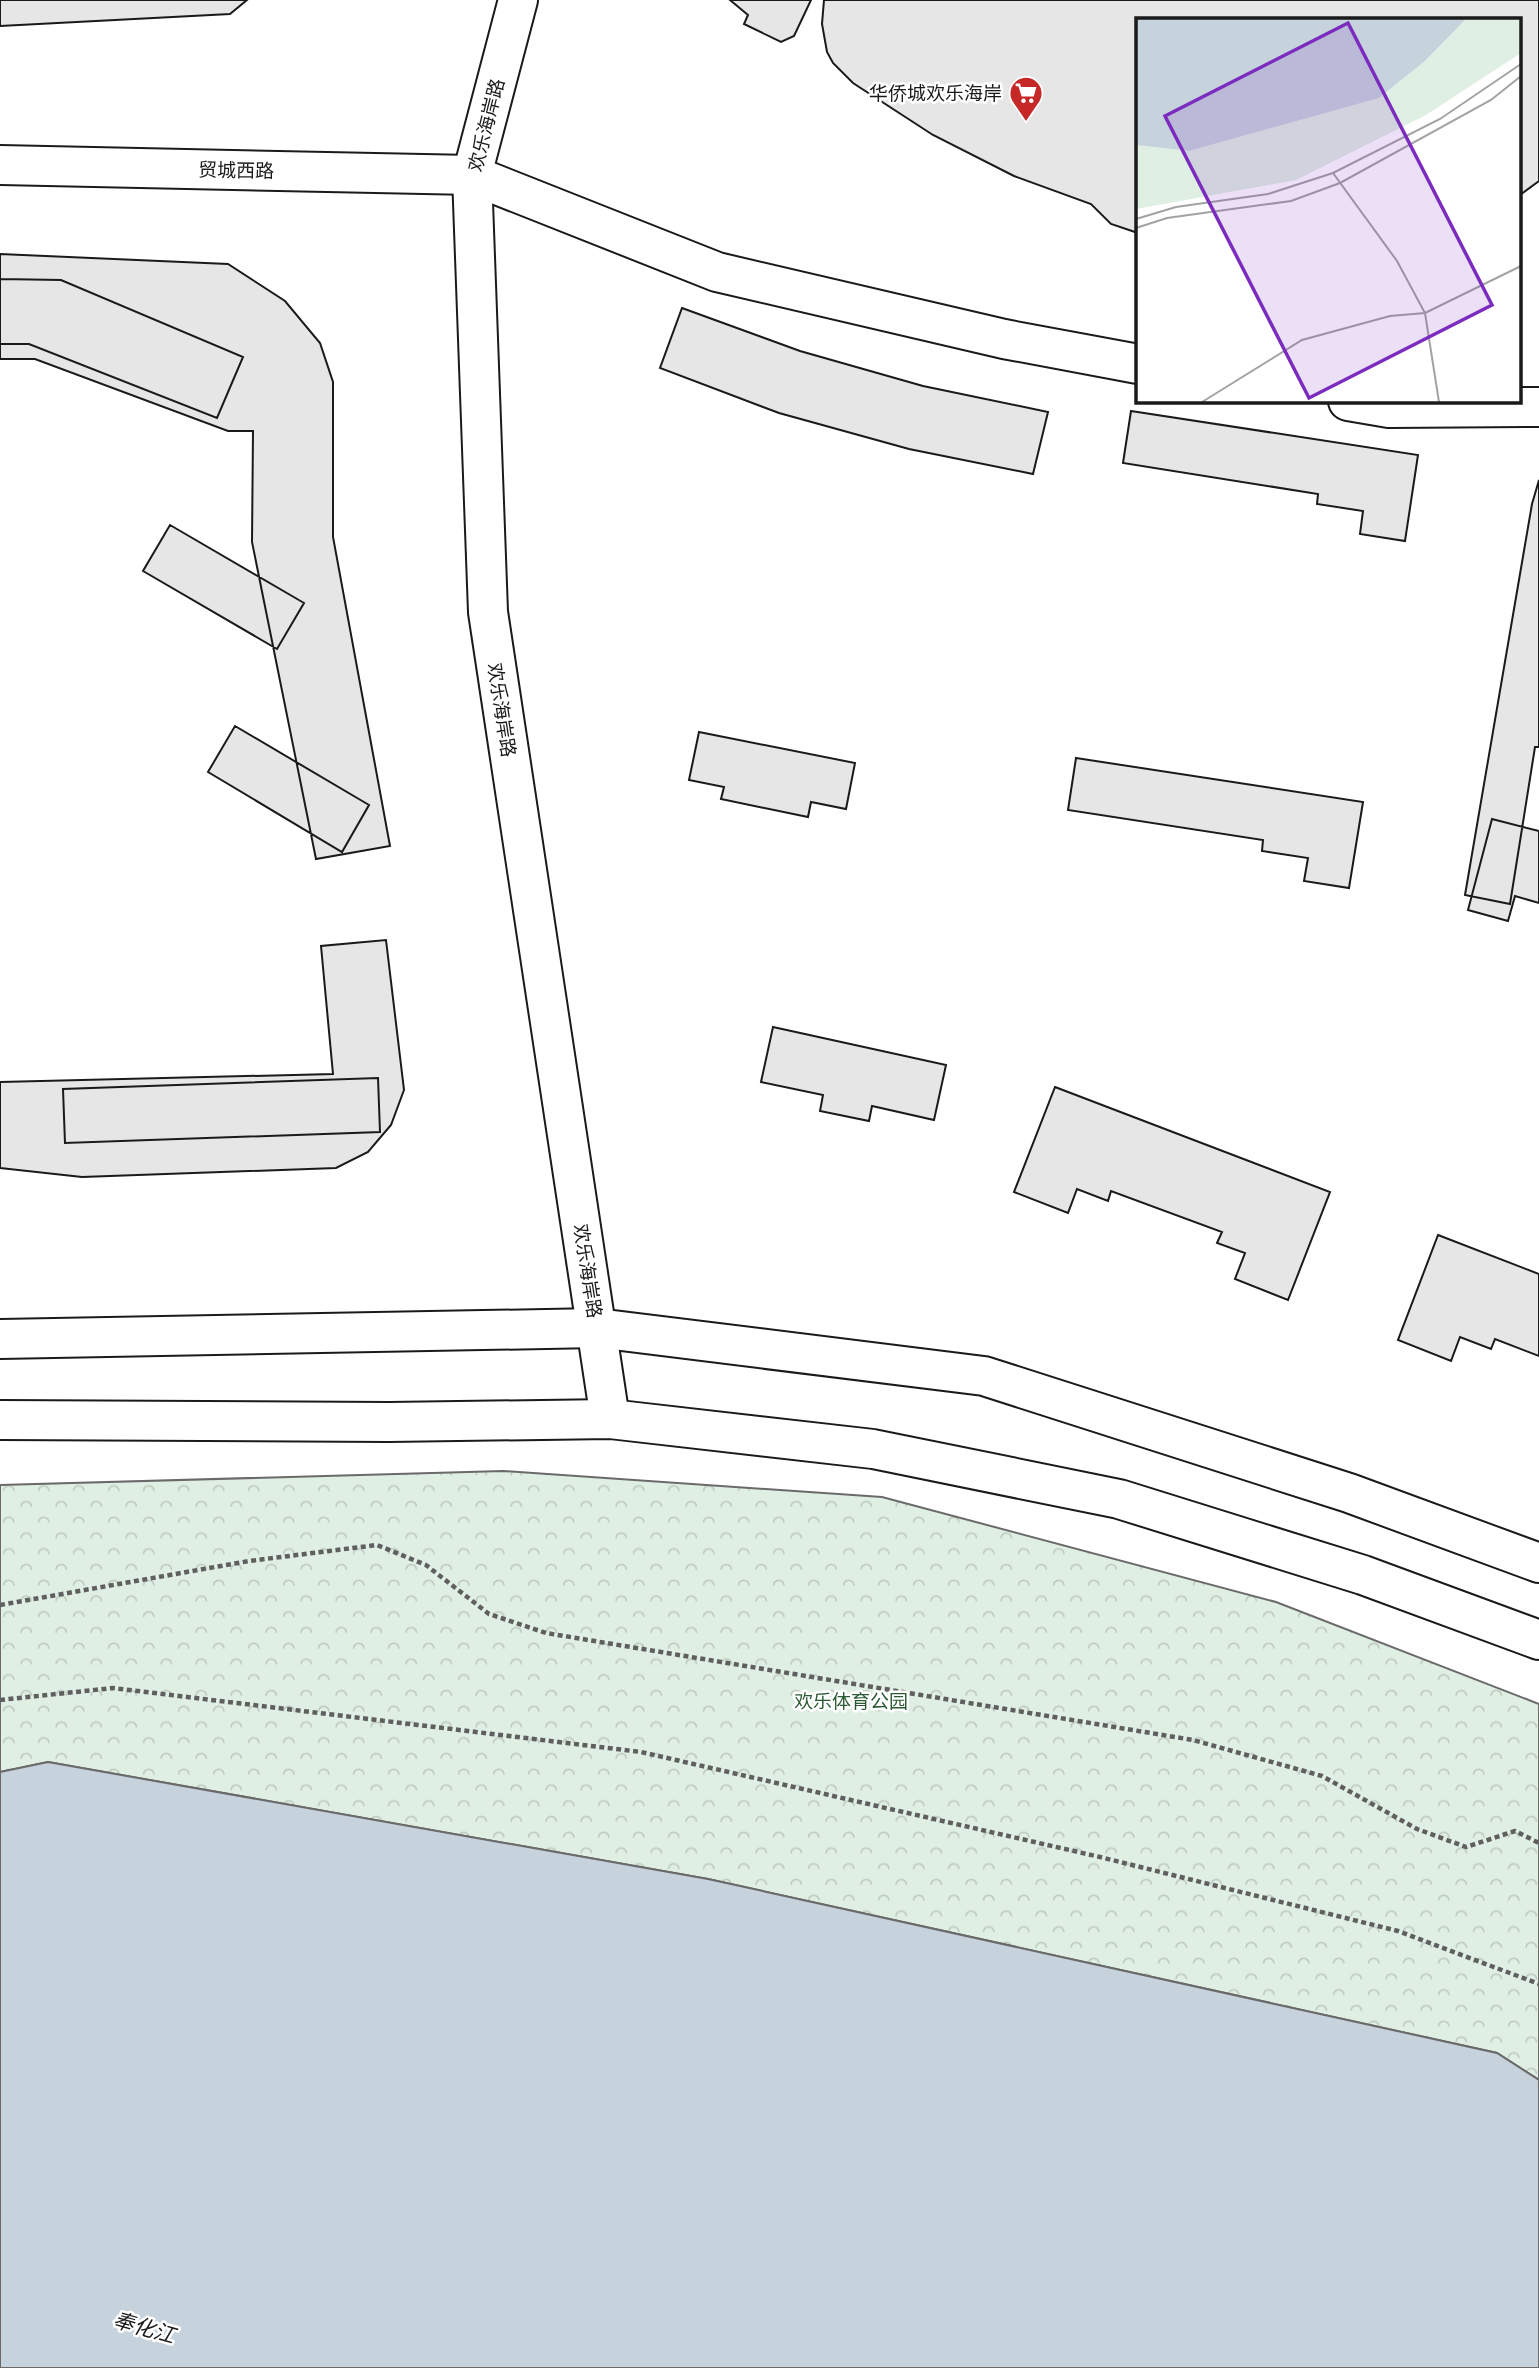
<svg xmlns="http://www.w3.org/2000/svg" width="1539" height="2368" font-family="'Nunito Sans','Noto Sans SC',sans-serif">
	<defs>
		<pattern id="park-crowns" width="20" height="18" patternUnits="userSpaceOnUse" patternTransform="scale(1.75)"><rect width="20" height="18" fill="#e0efe3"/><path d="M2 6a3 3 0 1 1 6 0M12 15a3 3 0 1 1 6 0" fill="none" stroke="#c0ccc2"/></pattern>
	</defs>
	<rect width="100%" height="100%" fill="#fff"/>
	<path fill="url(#park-crowns)" stroke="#6a6a6a" stroke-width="2" d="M 503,1471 L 882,1497 L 1276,1602 L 1539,1704 L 1539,2080 L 1497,2053 L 708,1879 L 48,1762 L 0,1772 L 0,1485 Z"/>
	<path fill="#c6d2dc" stroke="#6a6a6a" stroke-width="2" d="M 48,1762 L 708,1879 L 1497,2053 L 1539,2080 L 1539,2368 L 0,2368 L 0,1772 Z"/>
	<path fill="#e6e6e6" stroke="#1a1a1a" stroke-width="2" d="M 0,0 L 247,0 L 230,14 L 0,26 Z
		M 730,0 L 811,0 L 794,36 L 781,42 L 744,24 L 748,15 Z
		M 824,0 L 1539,0 L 1539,181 L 1520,195 L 1520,19 L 1138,19 L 1138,233 L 1111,224 L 1091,204 L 1014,176 L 933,135 L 853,83 L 833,63 L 827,52 L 822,24 Z
		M 0,254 L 228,264 L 285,301 L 320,343 L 333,382 L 333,537 L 390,846 L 316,859 L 252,542 L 253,431 L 228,431 L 35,359 L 0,359 Z
		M 0,279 L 61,280 L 243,357 L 217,418 L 29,344 L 0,344 Z
		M 682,308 L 800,351 L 923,386 L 1048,412 L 1033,474 L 909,449 L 779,413 L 660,368 Z
		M 1131,411 L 1418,455 L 1405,541 L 1360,534 L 1363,511 L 1317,504 L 1318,494 L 1123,463 Z
		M 1539,480 L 1539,747 L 1535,747 L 1510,904 L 1465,895 L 1532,504 Z
		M 170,525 L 304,603 L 277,649 L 143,571 Z
		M 235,726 L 369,805 L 342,852 L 208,772 Z
		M 699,732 L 855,763 L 846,809 L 811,802 L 808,817 L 721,799 L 724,787 L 689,780 Z
		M 1076,758 L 1363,802 L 1349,888 L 1304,881 L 1308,858 L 1262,851 L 1263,840 L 1068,810 Z
		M 1492,819 L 1539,831 L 1539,903 L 1515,896 L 1508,921 L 1468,910 Z
		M 386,940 L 404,1090 L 391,1125 L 368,1152 L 336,1168 L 82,1177 L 0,1168 L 0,1082 L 333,1074 L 321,946 Z
		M 773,1027 L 946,1065 L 934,1120 L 872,1106 L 869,1121 L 820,1111 L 823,1095 L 761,1082 Z
		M 378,1078 L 380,1132 L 65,1143 L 63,1089 Z
		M 1055,1087 L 1330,1192 L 1288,1300 L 1235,1279 L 1245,1253 L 1217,1243 L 1222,1232 L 1111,1191 L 1108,1201 L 1077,1189 L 1068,1213 L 1014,1192 Z
		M 1438,1235 L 1539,1274 L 1539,1356 L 1495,1339 L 1491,1349 L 1460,1337 L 1451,1361 L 1398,1340 Z"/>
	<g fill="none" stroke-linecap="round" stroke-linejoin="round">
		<defs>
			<path id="minor" d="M 518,0 L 472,175 L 488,612 L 610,1419
				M 472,175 L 717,272 L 1004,339 L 1138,364
				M 1348,401 L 1389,408 L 1539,407"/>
			<path id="major" d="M 0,165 L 472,175
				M 0,1339 L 597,1328 L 984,1376 L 1349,1493 L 1539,1563
				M 0,1420 L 389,1422 L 610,1419 L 873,1449 L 1119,1499 L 1363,1575 L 1539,1640"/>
		</defs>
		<use href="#minor" stroke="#1a1a1a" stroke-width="42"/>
		<use href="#major" stroke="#1a1a1a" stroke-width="42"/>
		<path stroke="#5f5f5f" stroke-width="4.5" stroke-dasharray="5 3.5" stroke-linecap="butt" d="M 0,1605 L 249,1561 L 377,1545 L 426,1565 L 489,1614 L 546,1633 L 1193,1740 L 1322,1776 L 1417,1829 L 1466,1847 L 1515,1831 L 1539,1843
			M 0,1700 L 113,1688 L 641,1752 L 1100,1857 L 1398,1931 L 1539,1984"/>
		<use href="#minor" stroke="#fff" stroke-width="38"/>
		<use href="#major" stroke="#fff" stroke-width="38"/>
	</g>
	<defs>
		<symbol id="supermarket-pin" viewBox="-11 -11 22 30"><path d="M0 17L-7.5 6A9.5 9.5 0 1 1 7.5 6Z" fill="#c62828" stroke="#fff"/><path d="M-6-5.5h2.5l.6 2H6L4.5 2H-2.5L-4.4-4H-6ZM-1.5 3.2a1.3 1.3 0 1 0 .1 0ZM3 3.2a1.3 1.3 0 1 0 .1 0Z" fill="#fff"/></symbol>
	</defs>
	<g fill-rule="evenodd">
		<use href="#supermarket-pin" x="1007" y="74" width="38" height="52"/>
	</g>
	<g text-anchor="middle" stroke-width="5" stroke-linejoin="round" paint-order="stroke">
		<g font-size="19" fill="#1a1a1a" stroke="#fff" text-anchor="end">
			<text x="1002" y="100">华侨城欢乐海岸</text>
		</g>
		<g font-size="19" fill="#1a1a1a" stroke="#fff">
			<text transform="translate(486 125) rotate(-76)" y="7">欢乐海岸路</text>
			<text transform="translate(236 170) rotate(1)" y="7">贸城西路</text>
			<text transform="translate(502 710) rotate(81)" y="7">欢乐海岸路</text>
			<text transform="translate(588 1271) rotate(81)" y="7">欢乐海岸路</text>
		</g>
		<g font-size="19" fill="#2b5a34" stroke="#fff">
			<text x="851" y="1708">欢乐体育公园</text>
		</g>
		<g font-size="21" font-style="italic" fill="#1a1a1a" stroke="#fff">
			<text transform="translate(144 2328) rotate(16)" y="7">奉化江</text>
		</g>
	</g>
	<g transform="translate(1136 18)">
		<rect width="385" height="385" fill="#fff"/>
		<path d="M 330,1 L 385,1 L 385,35 L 290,97 L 160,162 L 0,191 L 0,127 L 53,133 L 243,80 L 289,43 Z" fill="#e0efe3"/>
		<path d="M 0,1 L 330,1 L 289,43 L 243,80 L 53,133 L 0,127 Z" fill="#c6d2dc"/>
		<path fill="none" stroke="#a3a3a3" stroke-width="2" d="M 197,155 L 261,243 L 289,295 L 303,384M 0,201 L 40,189 L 132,176 L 197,155 L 304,101 L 385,46M 0,210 L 31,200 L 155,183 L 204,165 L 355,82 L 385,58M 289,295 L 385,248M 66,384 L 166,322 L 254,298 L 289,295"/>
		<path fill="#7b2cbf" fill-opacity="0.15" stroke="#7b2cbf" stroke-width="3.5" d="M 212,5 L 356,287 L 173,380 L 29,98 Z"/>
		<rect width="385" height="385" fill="none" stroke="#1a1a1a" stroke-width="3.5"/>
	</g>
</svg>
